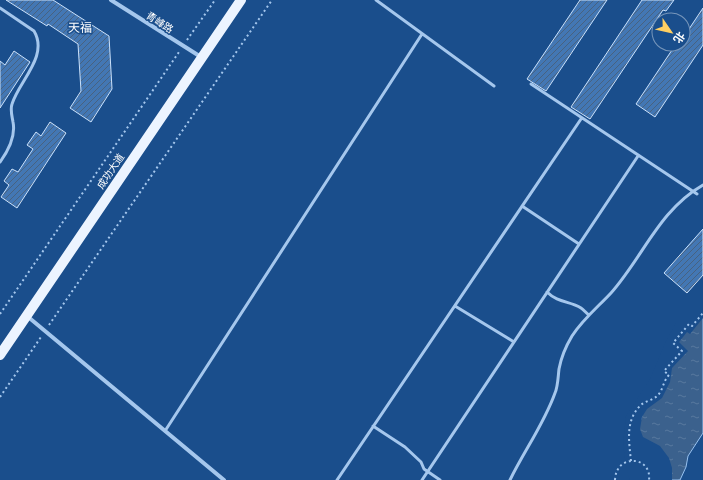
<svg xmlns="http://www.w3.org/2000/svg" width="703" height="480" font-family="Manrope,'Noto Sans SC',sans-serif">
	<defs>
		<pattern id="water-ripples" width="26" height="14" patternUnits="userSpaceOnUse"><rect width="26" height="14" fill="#3b618d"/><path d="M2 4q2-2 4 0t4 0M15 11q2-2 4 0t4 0" fill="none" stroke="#58799e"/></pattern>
		<pattern id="building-hatch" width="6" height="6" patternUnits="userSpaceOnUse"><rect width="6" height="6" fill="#4377b4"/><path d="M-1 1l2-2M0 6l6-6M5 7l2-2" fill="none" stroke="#486280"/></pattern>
	</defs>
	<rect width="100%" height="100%" fill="#1a4e8c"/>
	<path fill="url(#water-ripples)" stroke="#98c2f0" d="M 703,301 L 703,433 L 688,456 L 686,467 L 680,480 L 634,480 L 628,464 L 652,380 Z"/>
	<path fill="#1a4e8c" d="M 702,299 L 703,299 L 703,318 L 690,334 L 687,332 L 679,342 L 688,351 L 672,368 L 670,382 L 662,398 L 647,409 L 642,417 L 640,429 L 643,437 L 660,446 L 669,458 L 672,468 L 672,480 L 630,480 L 629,478 L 626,465 L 623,444 L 626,416 L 650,379 L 666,341 L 676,323 Z"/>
	<path fill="url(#building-hatch)" stroke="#cbe1fa" d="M 6,0 L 53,0 L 109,36 L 112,89 L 91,122 L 70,108 L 81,91 L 78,44 L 48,24 L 47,26 Z
		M 580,0 L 607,0 L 546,91 L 527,79 Z
		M 642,0 L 674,0 L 666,11 L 663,10 L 590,119 L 571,107 Z
		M 703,8 L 703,45 L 655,117 L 636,104 L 676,44 L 683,44 L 683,38 Z
		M 14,51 L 30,62 L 0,108 L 0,61 L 5,65 Z
		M 50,122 L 66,133 L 17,208 L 1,197 L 9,185 L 4,181 L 12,169 L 18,172 L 33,149 L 27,145 L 36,132 L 41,136 Z
		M 703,229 L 703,275 L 687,293 L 664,273 Z"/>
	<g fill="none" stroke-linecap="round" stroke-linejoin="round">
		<path stroke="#a5c7ed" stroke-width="2" stroke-dasharray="2 3" stroke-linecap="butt" d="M 187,40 L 215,0
			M 0,314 L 179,52
			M 49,325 L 272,0
			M 0,397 L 41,337
			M 631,461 C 629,441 625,420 641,405 C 645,401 653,400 657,396 C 663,391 663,381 669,375 L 664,371 L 682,351 L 673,343 L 689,324 L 692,326 L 703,313
			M 615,480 C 616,453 652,456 649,480"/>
		<path stroke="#a5c7ed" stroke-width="3" d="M 376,0 L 494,86
			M 0,8 L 34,31 C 49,56 19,81 12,104 C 10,110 12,116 13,122 C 16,137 8,151 0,162
			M 531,84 L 697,194
			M 522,206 L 579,244
			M 547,292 C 558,303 570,301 581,308 C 584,310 586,313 589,315
			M 455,306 L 514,342
			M 373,426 L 405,447 L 421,462 L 424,469 L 440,480
			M 165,431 L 422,34
			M 337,480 L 581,119
			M 422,480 L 638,156
			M 510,480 C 524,451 544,424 555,393 C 558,386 558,377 559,369 C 561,358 566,346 572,336 C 583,319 598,307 611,293 C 643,257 659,210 703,185"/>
		<path stroke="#a5c7ed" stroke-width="4" d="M 111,0 L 201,57
			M 27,316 L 224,480"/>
		<path stroke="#ecf4ff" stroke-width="10" d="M 0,355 L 241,0"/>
	</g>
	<g text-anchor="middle" stroke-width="3" stroke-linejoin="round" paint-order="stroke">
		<g font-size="10" fill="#fff" stroke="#1a4e8c">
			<text transform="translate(160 22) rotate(33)" y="4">青峰路</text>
			<text transform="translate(110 171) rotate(-56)" y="4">成功大道</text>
		</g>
		<g font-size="12" fill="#fff" stroke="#1a4e8c">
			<text x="80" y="32">天福</text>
		</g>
	</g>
	<g transform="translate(671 32) rotate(124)"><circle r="19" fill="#1a4e8c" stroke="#7695ba"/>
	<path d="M0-3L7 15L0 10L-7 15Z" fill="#ffcf62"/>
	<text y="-6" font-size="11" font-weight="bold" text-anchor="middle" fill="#ffffff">北</text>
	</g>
</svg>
